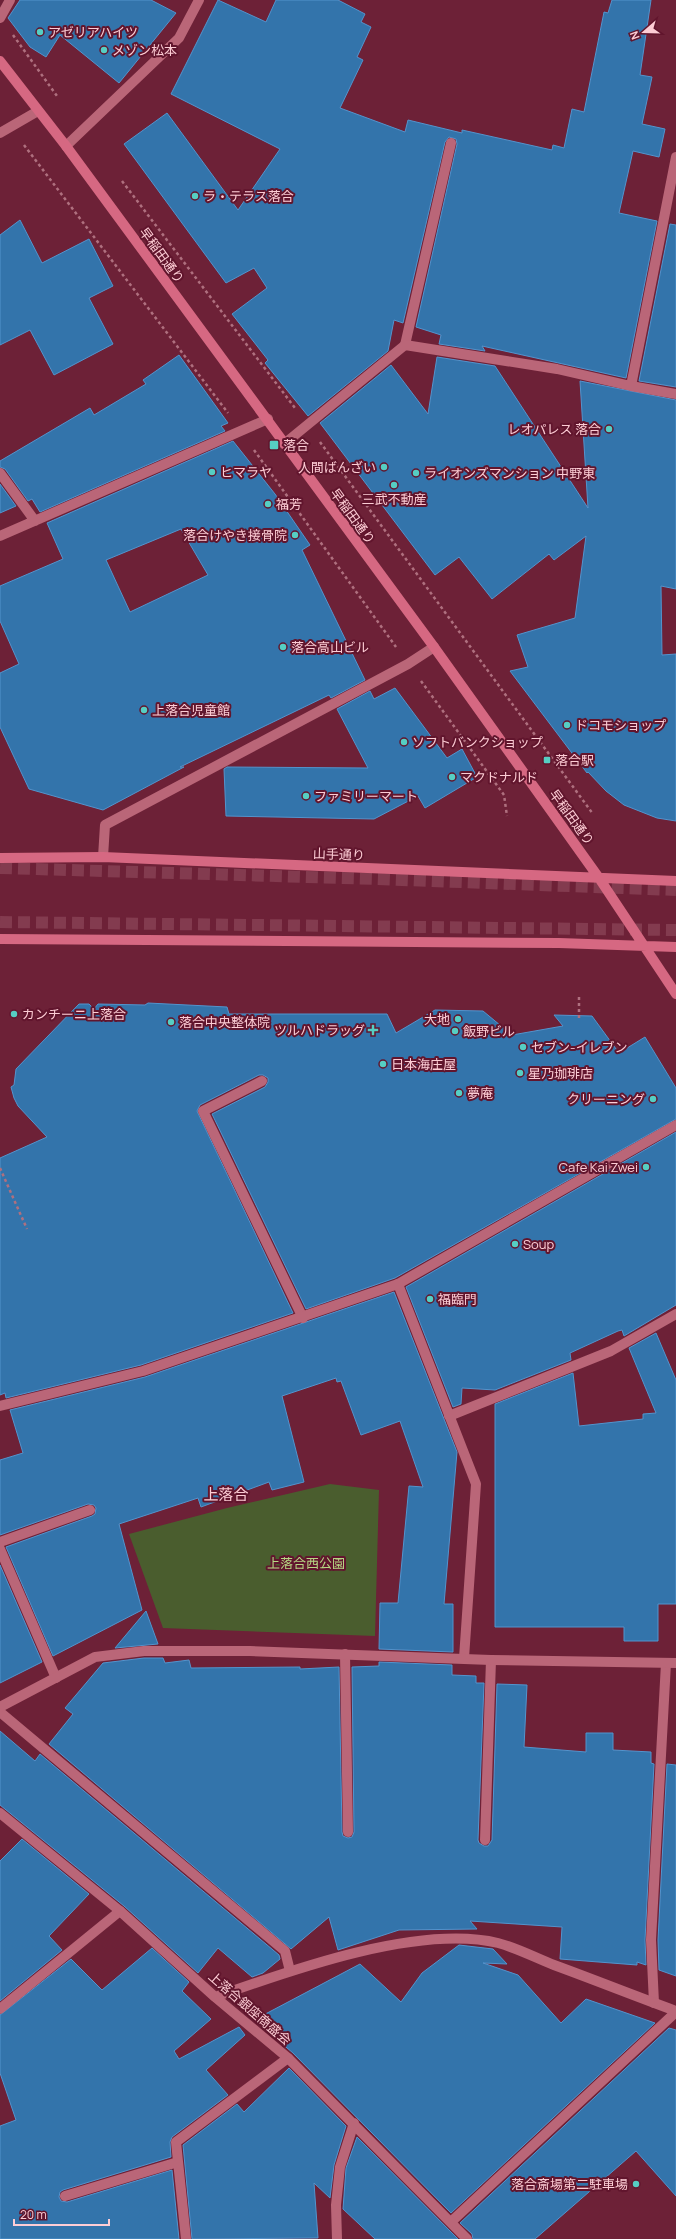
<svg xmlns="http://www.w3.org/2000/svg" width="676" height="2239" font-family="Manrope,'Noto Sans JP',sans-serif">
	<rect width="100%" height="100%" fill="#6d2137"/>
	<path fill="#4a5d2e" d="M 330,1484 L 379,1490 L 375,1636 L 163,1628 L 129,1534 L 227,1508 Z"/>
	<path fill="#3374ab" stroke="#5394cd" fill-rule="evenodd" d="M 20,0 L 151,0 L 176,13 L 119,83 L 60,35 L 46,57 L 30,47 L 8,18 Z
		M 218,0 L 266,22 L 276,0 L 338,0 L 365,14 L 361,22 L 371,27 L 357,57 L 363,60 L 340,108 L 405,132 L 408,120 L 462,133 L 462,130 L 552,150 L 553,145 L 564,148 L 572,109 L 584,112 L 604,12 L 608,13 L 612,0 L 651,0 L 640,75 L 652,77 L 642,124 L 665,129 L 659,157 L 633,151 L 619,213 L 657,221 L 626,378 L 482,346 L 485,351 L 439,344 L 441,335 L 416,327 L 457,144 L 456,139 L 449,137 L 445,142 L 403,323 L 394,320 L 388,351 L 308,416 L 265,363 L 268,360 L 232,314 L 267,288 L 254,268 L 226,283 L 124,144 L 167,113 L 238,210 L 280,149 L 171,94 Z
		M 20,220 L 42,263 L 89,239 L 113,286 L 89,298 L 113,344 L 54,375 L 30,330 L 0,345 L 0,235 Z
		M 670,224 L 676,225 L 676,387 L 639,381 Z
		M 179,355 L 228,423 L 221,426 L 225,431 L 40,512 L 32,499 L 28,501 L 5,469 L 0,467 L 0,461 L 90,408 L 94,415 L 146,384 L 143,380 Z
		M 437,357 L 495,366 L 588,508 L 580,381 L 676,400 L 676,589 L 661,586 L 662,655 L 676,654 L 676,821 L 657,818 L 624,805 L 606,791 L 588,772 L 587,773 L 510,671 L 528,667 L 517,635 L 575,618 L 586,536 L 554,560 L 549,554 L 492,599 L 459,557 L 435,575 L 320,423 L 391,365 L 428,414 Z
		M 233,441 L 275,494 L 310,545 L 302,550 L 365,680 L 331,698 L 329,695 L 180,767 L 184,767 L 103,810 L 29,789 L 0,727 L 0,673 L 19,664 L 0,621 L 0,586 L 63,559 L 47,523 ZM 181,529 L 208,575 L 130,612 L 106,560 Z
		M 0,484 L 16,506 L 0,513 Z
		M 395,688 L 447,758 L 462,749 L 477,777 L 425,808 L 418,796 L 374,819 L 226,816 L 224,769 L 227,767 L 368,768 L 337,709 L 370,691 L 374,699 Z
		M 148,1003 L 227,1007 L 229,1014 L 387,1014 L 396,1033 L 435,1010 L 483,1011 L 512,1035 L 563,1026 L 554,1015 L 592,1016 L 619,1053 L 645,1037 L 676,1088 L 676,1119 L 395,1278 L 306,1309 L 212,1114 L 265,1087 L 268,1082 L 268,1078 L 263,1075 L 259,1075 L 200,1105 L 197,1111 L 293,1313 L 141,1365 L 6,1398 L 5,1393 L 0,1395 L 0,1158 L 47,1137 L 18,1106 L 14,1098 L 11,1087 L 14,1085 L 16,1069 L 79,1004 L 89,1004 L 94,1009 L 98,1004 L 145,1005 Z
		M 676,1132 L 676,1305 L 624,1336 L 622,1330 L 618,1331 L 570,1353 L 571,1360 L 495,1390 L 462,1388 L 461,1404 L 453,1407 L 406,1287 Z
		M 394,1292 L 457,1452 L 444,1604 L 453,1604 L 453,1652 L 379,1649 L 380,1603 L 398,1603 L 409,1486 L 423,1487 L 400,1421 L 361,1435 L 341,1381 L 337,1382 L 336,1378 L 282,1396 L 304,1482 L 272,1490 L 269,1482 L 201,1507 L 198,1498 L 119,1524 L 142,1610 L 53,1656 L 6,1547 L 92,1516 L 95,1514 L 96,1508 L 94,1505 L 88,1504 L 0,1535 L 0,1460 L 23,1453 L 10,1410 L 145,1377 Z
		M 656,1333 L 676,1380 L 676,1604 L 658,1604 L 658,1641 L 624,1641 L 624,1627 L 495,1627 L 495,1404 L 573,1373 L 579,1426 L 643,1419 L 643,1414 L 656,1413 L 629,1348 Z
		M 0,1565 L 42,1662 L 0,1683 Z
		M 146,1611 L 158,1644 L 115,1648 Z
		M 144,1658 L 163,1658 L 165,1663 L 189,1660 L 191,1668 L 300,1667 L 300,1669 L 339,1667 L 342,1832 L 343,1836 L 348,1838 L 352,1837 L 354,1832 L 352,1667 L 379,1666 L 379,1662 L 452,1665 L 452,1675 L 476,1676 L 476,1683 L 484,1683 L 478,1840 L 479,1843 L 484,1846 L 488,1846 L 492,1840 L 497,1684 L 527,1685 L 524,1747 L 586,1752 L 586,1733 L 613,1733 L 613,1750 L 651,1752 L 651,1763 L 654,1764 L 645,1940 L 646,1965 L 637,1962 L 637,1965 L 560,1959 L 562,1927 L 470,1921 L 477,1929 L 399,1930 L 338,1950 L 329,1917 L 291,1949 L 49,1744 L 73,1714 L 65,1708 L 103,1663 Z
		M 0,1731 L 35,1761 L 40,1754 L 279,1955 L 280,1959 L 263,1973 L 252,1977 L 218,1948 L 198,1973 L 124,1906 L 0,1805 Z
		M 667,1764 L 676,1765 L 676,1976 L 659,1970 L 658,1940 Z
		M 22,1839 L 89,1894 L 49,1936 L 62,1950 L 0,2001 L 0,1861 Z
		M 459,1945 L 493,1949 L 507,1964 L 483,1963 L 518,1975 L 561,2023 L 586,1999 L 655,2023 L 451,2213 L 293,2053 L 254,2020 L 360,1964 L 401,2002 L 422,1973 Z
		M 152,1948 L 189,1982 L 182,1991 L 211,2019 L 174,2051 L 179,2059 L 239,2027 L 245,2035 L 206,2070 L 228,2095 L 172,2137 L 170,2142 L 171,2157 L 63,2190 L 60,2192 L 59,2197 L 61,2201 L 67,2202 L 172,2170 L 179,2239 L 0,2239 L 0,2126 L 16,2120 L 0,2073 L 0,2015 L 71,1959 L 102,1990 Z
		M 669,2028 L 676,2030 L 676,2196 L 636,2151 L 535,2239 L 473,2239 L 472,2234 L 460,2223 Z
		M 289,2068 L 346,2126 L 334,2165 L 330,2198 L 314,2183 L 318,2238 L 192,2239 L 183,2145 L 237,2104 L 244,2112 Z
		M 357,2137 L 458,2239 L 375,2239 L 343,2209 L 346,2168 Z"/>
	<g fill="none" stroke-linecap="round" stroke-linejoin="round">
		<path stroke="#833b4f" stroke-width="12" stroke-dasharray="12 6" stroke-linecap="butt" d="M 0,868 L 377,879 L 676,890
			M 0,922 L 676,930"/>
		<path stroke="#af707f" stroke-width="2.5" stroke-dasharray="3 3" stroke-linecap="butt" d="M 13,35 L 57,96
			M 24,145 L 228,413
			M 122,181 L 295,408
			M 320,442 L 593,814
			M 254,450 L 396,647
			M 421,681 L 504,795 L 507,816
			M 579,997 L 579,1018
			M 0,1168 L 27,1229"/>
		<path stroke="#ba6678" stroke-width="10" d="M 0,18 L 10,0
			M 0,133 L 38,111
			M 405,345 L 451,143
			M 0,473 L 35,521
			M 0,536 L 268,419
			M 262,1081 L 203,1111 L 303,1318
			M 398,1284 L 476,1484 L 464,1658
			M 449,1416 L 611,1351 L 676,1314
			M 0,1542 L 90,1510
			M 0,1549 L 56,1678
			M 345,1654 L 348,1832
			M 0,1712 L 285,1951 L 290,1971
			M 485,1840 L 491,1660
			M 654,2003 L 651,1940 L 666,1663
			M 0,2009 L 120,1911
			M 65,2196 L 178,2162
			M 452,2221 L 676,2012
			M 186,2239 L 176,2142 L 288,2058"/>
		<path stroke="#ba6678" stroke-width="10" d="M 66,146 L 179,38 L 199,0
			M 631,386 L 676,157
			M 284,444 L 405,345 L 557,369 L 631,386 L 676,394
			M 103,857 L 105,825 L 408,664 L 434,647
			M 0,1406 L 143,1371 L 398,1284 L 676,1125
			M 0,1707 L 95,1657 L 144,1651 L 250,1651 L 491,1660 L 676,1663
			M 0,1813 L 120,1911 L 215,1997 L 288,2058 L 467,2239
			M 215,1997 C 291,1970 419,1924 498,1943 C 517,1948 536,1958 554,1965 C 595,1980 635,1996 676,2011
			M 337,2239 L 336,2205 L 340,2167 L 354,2123"/>
		<path stroke="#d66882" stroke-width="10" d="M 0,61 L 66,146 L 434,647 L 599,878 L 676,994
			M 0,858 L 103,857 L 676,881
			M 0,939 L 559,943 L 676,947"/>
	</g>
	<g fill="#56cec3" stroke="#61152d" stroke-width="1.5">
		<circle cx="40" cy="32" r="4"/>
		<circle cx="104" cy="50" r="4"/>
		<circle cx="195" cy="196" r="4"/>
		<circle cx="609" cy="429" r="4"/>
		<rect x="269" y="440" width="10" height="10" rx="2"/>
		<circle cx="384" cy="467" r="4"/>
		<circle cx="212" cy="472" r="4"/>
		<circle cx="416" cy="473" r="4"/>
		<circle cx="394" cy="485" r="4"/>
		<circle cx="268" cy="504" r="4"/>
		<circle cx="295" cy="535" r="4"/>
		<circle cx="283" cy="647" r="4"/>
		<circle cx="144" cy="710" r="4"/>
		<circle cx="567" cy="725" r="4"/>
		<circle cx="404" cy="742" r="4"/>
		<rect x="543" y="756" width="8" height="8" rx="2"/>
		<circle cx="452" cy="777" r="4"/>
		<circle cx="306" cy="796" r="4"/>
		<circle cx="14" cy="1014" r="4"/>
		<circle cx="458" cy="1019" r="4"/>
		<circle cx="171" cy="1022" r="4"/>
		<path d="M371 1024h4v4h4v4h-4v4h-4v-4h-4v-4h4z"/>
		<circle cx="455" cy="1031" r="4"/>
		<circle cx="523" cy="1047" r="4"/>
		<circle cx="383" cy="1064" r="4"/>
		<circle cx="520" cy="1073" r="4"/>
		<circle cx="459" cy="1093" r="4"/>
		<circle cx="653" cy="1099" r="4"/>
		<circle cx="646" cy="1167" r="4"/>
		<circle cx="515" cy="1244" r="4"/>
		<circle cx="430" cy="1299" r="4"/>
		<circle cx="636" cy="2184" r="4"/>
	</g>
	<g text-anchor="middle" stroke-width="4" stroke-linejoin="round" paint-order="stroke">
		<g font-size="13" fill="#fdcdd5" stroke="#61152d" text-anchor="start">
			<text x="48" y="37">アゼリアハイツ</text>
			<text x="112" y="55">メゾン松本</text>
			<text x="203" y="201">ラ・テラス落合</text>
			<text x="601" y="434" text-anchor="end">レオパレス 落合</text>
			<text x="283" y="450">落合</text>
			<text x="376" y="472" text-anchor="end">人間ばんざい</text>
			<text x="220" y="477">ヒマラヤ</text>
			<text x="424" y="478">ライオンズマンション 中野東</text>
			<text x="394" y="504" text-anchor="middle">三武不動産</text>
			<text x="276" y="509">福芳</text>
			<text x="287" y="540" text-anchor="end">落合けやき接骨院</text>
			<text x="291" y="652">落合高山ビル</text>
			<text x="152" y="715">上落合児童館</text>
			<text x="575" y="730">ドコモショップ</text>
			<text x="412" y="747">ソフトバンクショップ</text>
			<text x="555" y="765">落合駅</text>
			<text x="460" y="782">マクドナルド</text>
			<text x="314" y="801">ファミリーマート</text>
			<text x="22" y="1019">カンチーニ上落合</text>
			<text x="450" y="1024" text-anchor="end">大地</text>
			<text x="179" y="1027">落合中央整体院</text>
			<text x="365" y="1035" text-anchor="end">ツルハドラッグ</text>
			<text x="463" y="1036">飯野ビル</text>
			<text x="531" y="1052">セブン-イレブン</text>
			<text x="391" y="1069">日本海庄屋</text>
			<text x="528" y="1078">星乃珈琲店</text>
			<text x="467" y="1098">夢庵</text>
			<text x="645" y="1104" text-anchor="end">クリーニング</text>
			<text x="638" y="1172" text-anchor="end">Cafe Kai Zwei</text>
			<text x="523" y="1249">Soup</text>
			<text x="438" y="1304">福臨門</text>
			<text x="628" y="2189" text-anchor="end">落合斎場第二駐車場</text>
		</g>
		<g font-size="13" fill="#fdcdd5" stroke="#61152d">
			<text transform="translate(162 255) rotate(54)" y="5">早稲田通り</text>
			<text transform="translate(353 516) rotate(54)" y="5">早稲田通り</text>
			<text transform="translate(572 817) rotate(54)" y="5">早稲田通り</text>
			<text transform="translate(339 854) rotate(2)" y="5">山手通り</text>
			<text transform="translate(250 2008) rotate(41)" y="5">上落合銀座商盛会</text>
		</g>
		<g font-size="13" fill="#b6d884" stroke="#61152d">
			<text x="306" y="1568">上落合西公園</text>
		</g>
		<g font-size="15" fill="#fdcdd5" stroke="#61152d">
			<text x="226" y="1500">上落合</text>
		</g>
	</g>
	<g transform="translate(644 32) rotate(250)" stroke="#61152d" stroke-width="3" paint-order="stroke">
	<path d="M0-3L7 15L0 10L-7 15Z" fill="#fdcdd5"/>
	<text y="-6" font-size="11" font-weight="bold" text-anchor="middle" fill="#fdcdd5">N</text>
	</g>
	<path d="M14 2219v6h95v-6" fill="none" stroke="#fdcdd5" stroke-width="2"/>
	<text x="20" y="2219" font-size="12" fill="#fdcdd5" stroke="#61152d" stroke-width="3" paint-order="stroke">20 m</text>
</svg>
